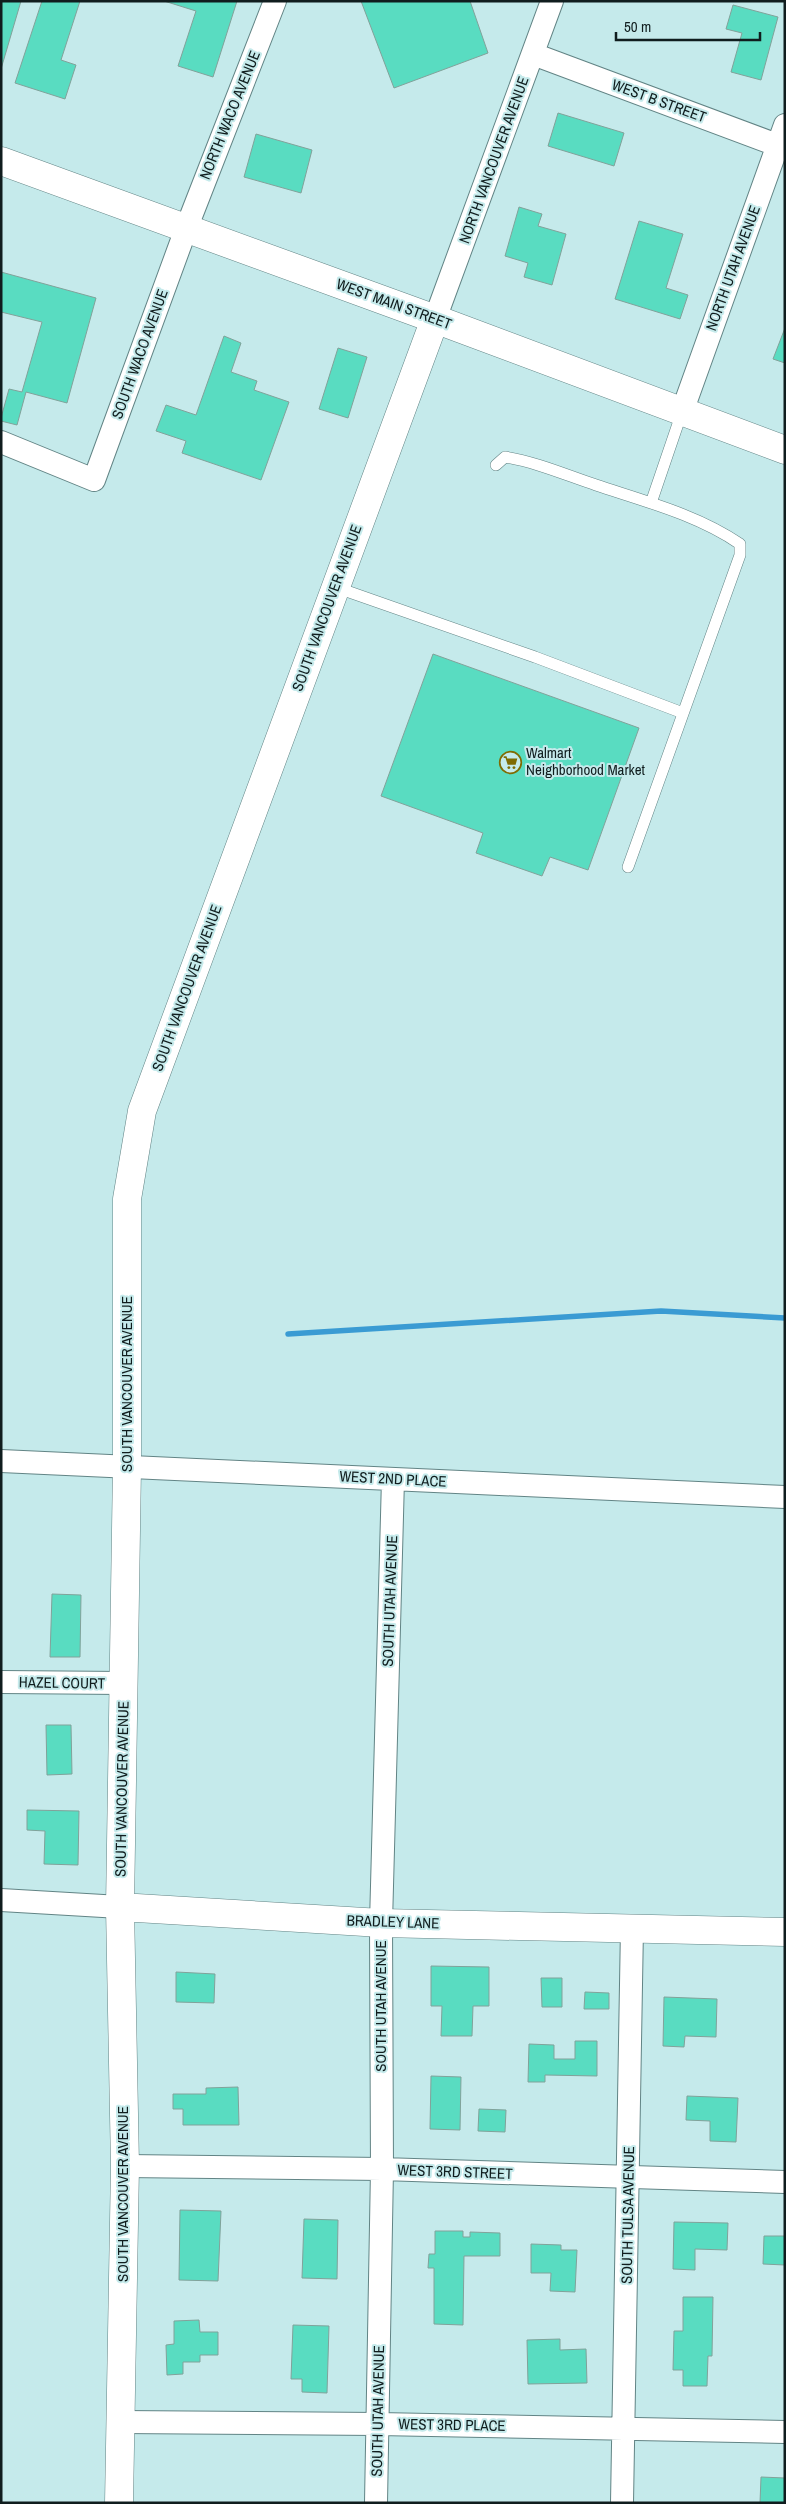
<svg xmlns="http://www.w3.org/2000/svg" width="786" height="2504" font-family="'Archivo Narrow',sans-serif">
	<rect width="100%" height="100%" fill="#c5eaeb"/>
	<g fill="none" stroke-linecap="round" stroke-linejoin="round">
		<path stroke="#3a9bd3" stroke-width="5.5" d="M 288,1334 L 661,1311 L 785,1318"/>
	</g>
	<path fill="#59dcc1" stroke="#81a29a" d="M 1,1 L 21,1 L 1,69 Z
		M 42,1 L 80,1 L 61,60 L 76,65 L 65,99 L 15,83 Z
		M 164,1 L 237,1 L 213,77 L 178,66 L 196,11 Z
		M 361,1 L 470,1 L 488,53 L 394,88 Z
		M 733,5 L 778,17 L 761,80 L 731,72 L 742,33 L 726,29 Z
		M 558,113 L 624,133 L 614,166 L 548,146 Z
		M 256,134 L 312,150 L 301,193 L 244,177 Z
		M 519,207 L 542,214 L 538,226 L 566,234 L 552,285 L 524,277 L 528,263 L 505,256 Z
		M 639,221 L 683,234 L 666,288 L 688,295 L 680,319 L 615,299 Z
		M 1,272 L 96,298 L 67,403 L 26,392 L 17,425 L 1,421 L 1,418 L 9,389 L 22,392 L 42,322 L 1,312 Z
		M 785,328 L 785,363 L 773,359 Z
		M 224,336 L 241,343 L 231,372 L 257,381 L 254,390 L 289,402 L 261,480 L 182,453 L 186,441 L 156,431 L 166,405 L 196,415 Z
		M 338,348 L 367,357 L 348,418 L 319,409 Z
		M 433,654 L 639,728 L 588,870 L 550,857 L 542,876 L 476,853 L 483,833 L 381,796 Z
		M 52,1594 L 81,1595 L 80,1657 L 50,1657 Z
		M 46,1725 L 71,1725 L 72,1774 L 47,1775 Z
		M 27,1810 L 79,1811 L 78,1865 L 44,1864 L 45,1831 L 27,1830 Z
		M 431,1966 L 489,1967 L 489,2006 L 473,2006 L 472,2036 L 441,2036 L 442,2006 L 431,2006 Z
		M 176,1972 L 215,1974 L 214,2003 L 176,2002 Z
		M 541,1978 L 562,1978 L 562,2007 L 542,2007 Z
		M 585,1992 L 609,1993 L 609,2009 L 584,2009 Z
		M 664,1997 L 717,1999 L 716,2037 L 685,2036 L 684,2047 L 663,2046 Z
		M 575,2041 L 597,2041 L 597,2076 L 545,2075 L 545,2082 L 528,2082 L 529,2044 L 554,2045 L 554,2059 L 575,2059 Z
		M 431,2076 L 461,2077 L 460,2130 L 430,2129 Z
		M 238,2087 L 239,2125 L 183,2125 L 183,2109 L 173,2109 L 173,2094 L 206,2094 L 206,2088 Z
		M 687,2096 L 738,2098 L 736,2142 L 710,2141 L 710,2121 L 686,2120 Z
		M 479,2109 L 506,2110 L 505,2132 L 478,2131 Z
		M 180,2210 L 221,2211 L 218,2281 L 179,2280 Z
		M 304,2219 L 338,2220 L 337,2279 L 302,2278 Z
		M 674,2222 L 728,2223 L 727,2250 L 695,2249 L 695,2270 L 673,2269 Z
		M 435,2231 L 463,2231 L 463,2237 L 470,2237 L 470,2232 L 500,2233 L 500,2256 L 464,2256 L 463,2325 L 434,2324 L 434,2268 L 428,2268 L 429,2254 L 435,2254 Z
		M 764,2236 L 785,2236 L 785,2265 L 763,2264 Z
		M 531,2244 L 561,2245 L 561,2250 L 577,2250 L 575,2292 L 550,2291 L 551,2273 L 531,2273 Z
		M 683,2297 L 713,2297 L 712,2356 L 708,2356 L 707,2386 L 683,2386 L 683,2370 L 673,2370 L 674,2331 L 683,2331 Z
		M 199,2320 L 200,2332 L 218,2332 L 218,2355 L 200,2355 L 200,2362 L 183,2362 L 183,2374 L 167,2375 L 166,2345 L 174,2344 L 174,2321 Z
		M 293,2325 L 329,2326 L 327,2393 L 302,2392 L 302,2379 L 291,2379 Z
		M 560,2339 L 560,2350 L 586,2349 L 587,2383 L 528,2384 L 527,2340 Z
		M 761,2477 L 785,2478 L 785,2503 L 760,2503 Z"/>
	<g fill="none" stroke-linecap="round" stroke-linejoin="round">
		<defs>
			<path id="service" d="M 496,465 L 505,457 C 536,462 566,475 596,485 C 644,501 698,515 740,544 L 740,555 L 628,867
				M 651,503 L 682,412
				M 335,587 L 535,657 L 683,713"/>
			<path id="minor" d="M 533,54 L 785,148
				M 435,319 L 552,1
				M 682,412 L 785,125
				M 1,442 L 94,480 L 186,229 L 275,1
				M 1,1461 L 785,1497
				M 1,1682 L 124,1683
				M 1,1900 L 120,1907
				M 125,2166 L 382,2169 L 785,2182
				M 120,2422 L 378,2424 L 785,2432
				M 376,2503 L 382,2169 L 381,1923 L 393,1479
				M 622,2503 L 632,1927"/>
			<path id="tertiary" d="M 120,1907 L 381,1923 L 785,1932
				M 119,2503 L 125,2166 L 120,1907 L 127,1467 L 127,1199 L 142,1111 L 435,319"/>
			<path id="primary" d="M 1,161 L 435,319 L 785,450"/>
		</defs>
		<use href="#service" stroke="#628485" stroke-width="12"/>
		<use href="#minor" stroke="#628485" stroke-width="24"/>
		<use href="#tertiary" stroke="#628485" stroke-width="29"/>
		<use href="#primary" stroke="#628485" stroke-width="29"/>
		<use href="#service" stroke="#fff" stroke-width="11"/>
		<use href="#minor" stroke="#fff" stroke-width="22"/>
		<use href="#tertiary" stroke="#fff" stroke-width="28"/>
		<use href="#primary" stroke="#fff" stroke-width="28"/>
	</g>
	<defs>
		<symbol id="supermarket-ring" viewBox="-11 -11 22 22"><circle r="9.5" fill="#c5eaeb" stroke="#7f6b03" stroke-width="1.5"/><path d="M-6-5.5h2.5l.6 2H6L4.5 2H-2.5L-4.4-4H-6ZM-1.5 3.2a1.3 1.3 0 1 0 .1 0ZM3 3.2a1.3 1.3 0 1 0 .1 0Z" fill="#7f6b03"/></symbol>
	</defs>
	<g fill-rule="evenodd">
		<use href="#supermarket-ring" x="498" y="750" width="25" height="25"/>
	</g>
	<g text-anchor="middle" stroke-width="4" stroke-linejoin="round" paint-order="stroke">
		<g font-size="15" fill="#101d1e" stroke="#c5eaeb">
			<text transform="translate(659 101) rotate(20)" y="5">WEST B STREET</text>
			<text transform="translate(230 115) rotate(-68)" y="5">NORTH WACO AVENUE</text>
			<text transform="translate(494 160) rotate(-70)" y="5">NORTH VANCOUVER AVENUE</text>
			<text transform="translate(733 268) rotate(-70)" y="5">NORTH UTAH AVENUE</text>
			<text transform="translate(394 304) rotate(20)" y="5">WEST MAIN STREET</text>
			<text transform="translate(140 354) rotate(-70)" y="5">SOUTH WACO AVENUE</text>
			<text transform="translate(327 608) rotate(-70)" y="5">SOUTH VANCOUVER AVENUE</text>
			<text transform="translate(187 988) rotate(-70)" y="5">SOUTH VANCOUVER AVENUE</text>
			<text transform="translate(127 1384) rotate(-90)" y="5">SOUTH VANCOUVER AVENUE</text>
			<text transform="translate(393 1479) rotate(3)" y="5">WEST 2ND PLACE</text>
			<text transform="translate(390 1601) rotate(-88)" y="5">SOUTH UTAH AVENUE</text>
			<text transform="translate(62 1683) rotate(1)" y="5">HAZEL COURT</text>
			<text transform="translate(122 1789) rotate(-89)" y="5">SOUTH VANCOUVER AVENUE</text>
			<text transform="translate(393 1922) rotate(2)" y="5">BRADLEY LANE</text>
			<text transform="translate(381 2006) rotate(-90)" y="5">SOUTH UTAH AVENUE</text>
			<text transform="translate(455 2172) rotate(2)" y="5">WEST 3RD STREET</text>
			<text transform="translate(123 2194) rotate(-90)" y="5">SOUTH VANCOUVER AVENUE</text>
			<text transform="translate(628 2215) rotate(-89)" y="5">SOUTH TULSA AVENUE</text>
			<text transform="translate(378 2411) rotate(-89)" y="5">SOUTH UTAH AVENUE</text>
			<text transform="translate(452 2425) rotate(1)" y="5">WEST 3RD PLACE</text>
		</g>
		<g font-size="15" fill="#101d1e" stroke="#c5eaeb" text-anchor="start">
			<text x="526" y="758">Walmart<tspan x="526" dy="17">Neighborhood Market</tspan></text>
		</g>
	</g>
	<rect width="786" height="2504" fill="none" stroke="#101d1e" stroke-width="5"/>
	<path d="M616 32v8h144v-8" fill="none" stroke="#101d1e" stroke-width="2.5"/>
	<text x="624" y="32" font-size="15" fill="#101d1e" stroke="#c5eaeb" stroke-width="4" paint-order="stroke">50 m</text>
</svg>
